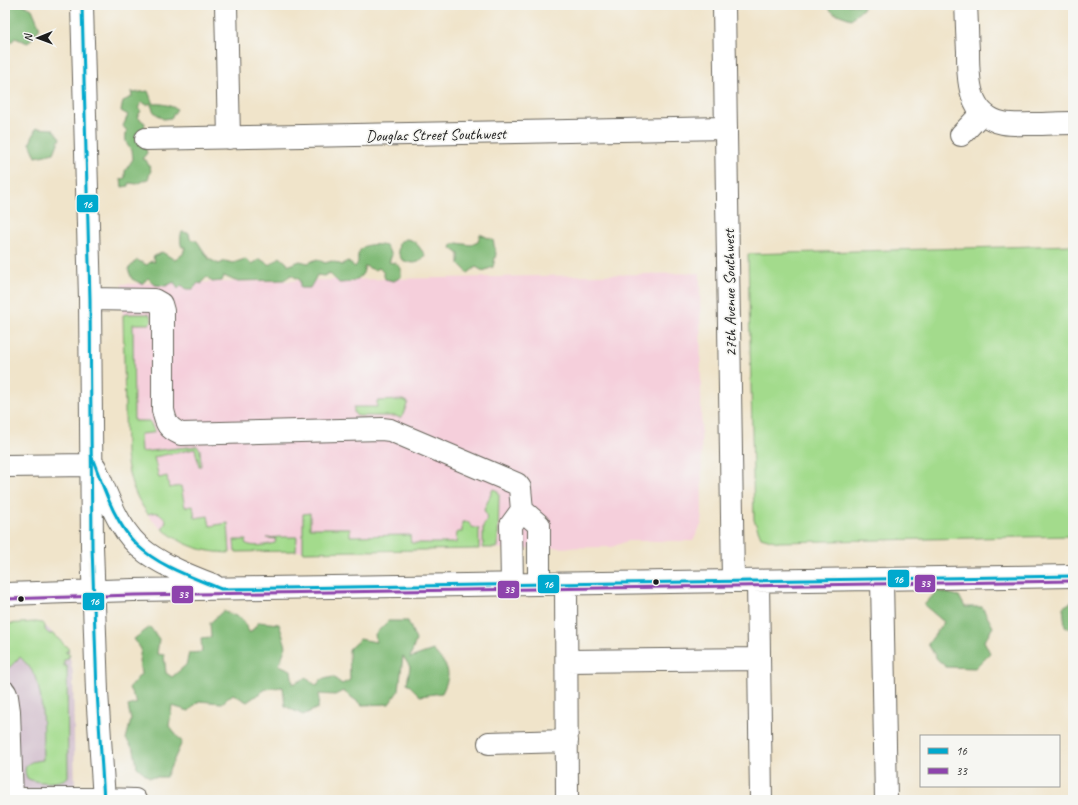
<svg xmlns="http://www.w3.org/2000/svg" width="1078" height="805" font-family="Caveat,sans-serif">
	<rect width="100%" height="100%" fill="#f6f6f2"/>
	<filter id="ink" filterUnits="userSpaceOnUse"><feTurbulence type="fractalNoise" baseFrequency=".025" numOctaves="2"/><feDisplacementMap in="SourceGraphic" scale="8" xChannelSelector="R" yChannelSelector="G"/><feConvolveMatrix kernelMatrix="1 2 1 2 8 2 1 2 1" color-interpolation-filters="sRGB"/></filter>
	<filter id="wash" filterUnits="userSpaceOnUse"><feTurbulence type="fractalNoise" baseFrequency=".012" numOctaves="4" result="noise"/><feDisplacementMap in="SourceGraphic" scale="16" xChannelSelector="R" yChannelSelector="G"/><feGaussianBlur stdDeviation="0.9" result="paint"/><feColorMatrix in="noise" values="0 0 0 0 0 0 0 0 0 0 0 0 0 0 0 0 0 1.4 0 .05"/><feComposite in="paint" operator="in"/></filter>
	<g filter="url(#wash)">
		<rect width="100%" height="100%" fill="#f0e4ca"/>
		<path fill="#f5cfdb" d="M 700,273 L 702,523 L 693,541 L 627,541 L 612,547 L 215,552 L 201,549 L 186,544 L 174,537 L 157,525 L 151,519 L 140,504 L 135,493 L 128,472 L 126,456 L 122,284 Z"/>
		<path fill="#d1bdcc" d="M 36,622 L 42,623 L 68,648 L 73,674 L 75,800 L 5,800 L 5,624 Z"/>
		<path fill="#a3db8c" stroke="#607c54" d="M 1073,245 L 1073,536 L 778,542 L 761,537 L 754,520 L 748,254 Z
			M 127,314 L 148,314 L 151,316 L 152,321 L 149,324 L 133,324 L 134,421 L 149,421 C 152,424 152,428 155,431 L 152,433 L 140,434 L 141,452 L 197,446 L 200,449 L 201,466 L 199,466 L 195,449 L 154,457 L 159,478 L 167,476 L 169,488 L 181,486 L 185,507 L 193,506 L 195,518 L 208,516 L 210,526 L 228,523 L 230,553 C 201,552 185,546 162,529 L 165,524 L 166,520 C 161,513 156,511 148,514 C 134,496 129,478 126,456 L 123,315 Z
			M 403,400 L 408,402 L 402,417 L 400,418 L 396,416 L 359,416 C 353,415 354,412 354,407 L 377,407 L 377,401 Z
			M 493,489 L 498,491 L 499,495 L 498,546 L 497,548 L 483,548 L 483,526 C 488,522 487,515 484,510 Z
			M 310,513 L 310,528 L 350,528 L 350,536 L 410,535 L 411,543 L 456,543 L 457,532 L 462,532 L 462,522 L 468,522 L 472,527 L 479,529 L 479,549 L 303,552 L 303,514 Z
			M 279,537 L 297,537 L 296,551 L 235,552 L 234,540 L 246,540 L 245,543 C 253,548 265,545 275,543 L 276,539 L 267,538 Z
			M 36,622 L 42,623 L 45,626 L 45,630 L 49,634 L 53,634 L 68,648 L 69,651 L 66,651 L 66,653 L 69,653 L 70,656 L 68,656 L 68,659 L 64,660 L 64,666 L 67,666 L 68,777 C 65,779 62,781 59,781 C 51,783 34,783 27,778 C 21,764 30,761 43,760 C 42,734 45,700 35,677 C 32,669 26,663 20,657 L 10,667 L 7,667 L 5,666 L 5,624 Z"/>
		<path fill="#82bb78" stroke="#4f6c4a" d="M 5,5 L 24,5 L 32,9 L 40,28 L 28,43 L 15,38 L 5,49 Z
			M 829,5 L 863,5 L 863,9 L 851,19 L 834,13 L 829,9 Z
			M 131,91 L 133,93 L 148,91 L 153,104 C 162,103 169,105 177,109 L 171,118 L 163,119 L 154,112 L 150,103 L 147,105 L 142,102 L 138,108 L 141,111 L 137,117 L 145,123 C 143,134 144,142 147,153 L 142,159 L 146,160 L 151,170 L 148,179 L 137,184 L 129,183 L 129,186 L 122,187 L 121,179 L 125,178 L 125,171 L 133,159 L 132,150 C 126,146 124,138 127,131 L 123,126 L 128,115 L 121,111 L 123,101 L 132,97 Z
			M 36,128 L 53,129 L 60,138 L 54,153 L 36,157 L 30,143 Z
			M 182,232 L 189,233 L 190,239 L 197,241 L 209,259 L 219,264 L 225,261 L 233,263 L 245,259 L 252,264 L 260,259 L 270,265 L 280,257 L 289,265 L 300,261 L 308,263 L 317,259 L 325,263 L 332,261 L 342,265 L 347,261 L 355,267 C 360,260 357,262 358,255 C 361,242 377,244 386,246 L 392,255 L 389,262 L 395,263 L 401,268 L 401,277 L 394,281 L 385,279 L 383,272 L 379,268 L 374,270 L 365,266 C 364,268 364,271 363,273 C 359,281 347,283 339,283 L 329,273 L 324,276 L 317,275 L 314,281 L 310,288 L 300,288 L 300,280 L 291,275 L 284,280 L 235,281 L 224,276 L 222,281 L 212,282 L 207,277 L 202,282 L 202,284 L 198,283 L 193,289 L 185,289 L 182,285 L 178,289 L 174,282 L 166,286 L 155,285 L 148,278 L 142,284 L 132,279 L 128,269 L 137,260 L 147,265 L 151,261 L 155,262 L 153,257 L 162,252 L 175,260 L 183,254 L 185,247 L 182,247 C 180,244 180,235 182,232 Z
			M 480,234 L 493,240 L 496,254 L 493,267 L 483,271 L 476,267 L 468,273 L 459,264 L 459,254 L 451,248 L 452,245 L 457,243 L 471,245 L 478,242 Z
			M 406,239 C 415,239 420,248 425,255 C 419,265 413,264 402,260 L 398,252 L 399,242 Z
			M 937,591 L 959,596 L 965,607 L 982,607 L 993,627 L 984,641 L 990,653 L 975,668 L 946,667 L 937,659 L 928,644 L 944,622 L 924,605 Z
			M 1073,601 L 1073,631 L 1065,626 L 1063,607 Z
			M 223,611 L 241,618 L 250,633 L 259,622 L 279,624 L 286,646 L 279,665 L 291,670 L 293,684 L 306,678 L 317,686 L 320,680 L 333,677 L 342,684 L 350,680 L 349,649 L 360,639 L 376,642 L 375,634 L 388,621 L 408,621 L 416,640 L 410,658 L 433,650 C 448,667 453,671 442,693 L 420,696 L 407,683 L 410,667 L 403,656 L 399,690 L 389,704 L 362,705 L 343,691 L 335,695 L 319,694 L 318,708 L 303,715 L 285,706 L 283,687 L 266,689 L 247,702 L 233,694 L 222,703 L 199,701 L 189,711 L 172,706 L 169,726 L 182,742 L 166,777 L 149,777 L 137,767 L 134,750 L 126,739 L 131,720 L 128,706 L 137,703 L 129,688 L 141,674 L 139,661 L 141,649 L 134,639 L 150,627 L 159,639 L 157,654 L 164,655 L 166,673 L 172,677 L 186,665 L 189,653 L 202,652 L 201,638 L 211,637 L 210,623 Z"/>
	</g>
	<g filter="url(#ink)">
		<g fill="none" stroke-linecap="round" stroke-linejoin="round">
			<defs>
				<path id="minor" d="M 82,5 L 90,299 L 92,546 L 97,692 L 104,800
					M 226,5 L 229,138
					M 724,5 L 733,581
					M 966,5 C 967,20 967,36 968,51 C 968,79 968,116 1003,123 C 1013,125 1023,124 1033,124 C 1047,124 1060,123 1073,123
					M 961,135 L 982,113
					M 146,139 L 726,128
					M 90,299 L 154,300 L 161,304 L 163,311 L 163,410 C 166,424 168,428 181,434 L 382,429 L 390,430 L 517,484 L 520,488 L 522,510 L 511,525 L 512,584
					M 5,466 L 91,465
					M 95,467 C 108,497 119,533 147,553 C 167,567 190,576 213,585
					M 522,510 L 539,525 L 539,584
					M 882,579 L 886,800
					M 758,581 L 761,800
					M 566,584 L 567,800
					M 5,594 L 134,590 L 1073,576
					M 567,661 L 759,659
					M 5,692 L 7,697 L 9,711 L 12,799 L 104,799 L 135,800
					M 489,743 L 567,741"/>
			</defs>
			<use href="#minor" stroke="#666259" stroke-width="24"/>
			<use href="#minor" stroke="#fff" stroke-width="22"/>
			<defs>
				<path id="bus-1" d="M 82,5 L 90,299 L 92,546 L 97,692 L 104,800
					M 91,455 C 103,485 113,521 137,545 C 160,567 192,577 221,589 L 1073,576"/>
				<path id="bus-2" d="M 5,599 L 134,595 L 1073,581"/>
			</defs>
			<use href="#bus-1" stroke="#f6f6f2" stroke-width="6"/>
			<use href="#bus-2" stroke="#f6f6f2" stroke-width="6"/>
			<use href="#bus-1" stroke="#00a9ce" stroke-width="3"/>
			<use href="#bus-2" stroke="#8e44ad" stroke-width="3"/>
		</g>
	</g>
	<g fill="#1c1c1c" stroke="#f6f6f2" stroke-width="1.5">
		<circle cx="656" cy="582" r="3.5"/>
		<circle cx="21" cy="599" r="3.5"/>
	</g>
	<g text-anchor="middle" stroke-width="3.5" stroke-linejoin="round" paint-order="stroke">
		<g font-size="16" fill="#1c1c1c" stroke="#f6f6f2">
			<text transform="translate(436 134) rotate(-1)" y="6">Douglas Street Southwest</text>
			<text transform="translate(729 293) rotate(-91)" y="6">27th Avenue Southwest</text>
		</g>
	</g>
	<g stroke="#f6f6f2" stroke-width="1.5">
		<rect x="76" y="194" width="23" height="19" rx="4" fill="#00a9ce"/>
		<rect x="887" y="569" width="23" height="19" rx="4" fill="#00a9ce"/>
		<rect x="914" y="574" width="22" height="19" rx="4" fill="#8e44ad"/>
		<rect x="537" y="574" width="23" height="20" rx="4" fill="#00a9ce"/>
		<rect x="497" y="580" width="23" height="19" rx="4" fill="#8e44ad"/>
		<rect x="171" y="585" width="23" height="19" rx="4" fill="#8e44ad"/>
		<rect x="82" y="592" width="23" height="19" rx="4" fill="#00a9ce"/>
	</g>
	<g font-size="11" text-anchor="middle" font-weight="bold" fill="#fff">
		<text x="87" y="208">16</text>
		<text x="898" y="583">16</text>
		<text x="925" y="587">33</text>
		<text x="548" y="588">16</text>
		<text x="509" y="593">33</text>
		<text x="183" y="598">33</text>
		<text x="94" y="605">16</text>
	</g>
	<rect width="1078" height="805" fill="none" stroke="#f6f6f2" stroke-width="20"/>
	<rect x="920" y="735" width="140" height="52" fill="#f6f6f2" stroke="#9f9f9c"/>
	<rect x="928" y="748" width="20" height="6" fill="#00a9ce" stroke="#9f9f9c"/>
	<text x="956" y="755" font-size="12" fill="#1c1c1c">16</text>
	<rect x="928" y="768" width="20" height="6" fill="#8e44ad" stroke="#9f9f9c"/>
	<text x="956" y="775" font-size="12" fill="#1c1c1c">33</text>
	<g transform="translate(38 38) rotate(269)" stroke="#f6f6f2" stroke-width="3" paint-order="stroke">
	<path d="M0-3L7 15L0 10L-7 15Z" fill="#1c1c1c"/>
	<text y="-6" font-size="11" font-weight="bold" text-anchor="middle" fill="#1c1c1c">N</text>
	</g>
</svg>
